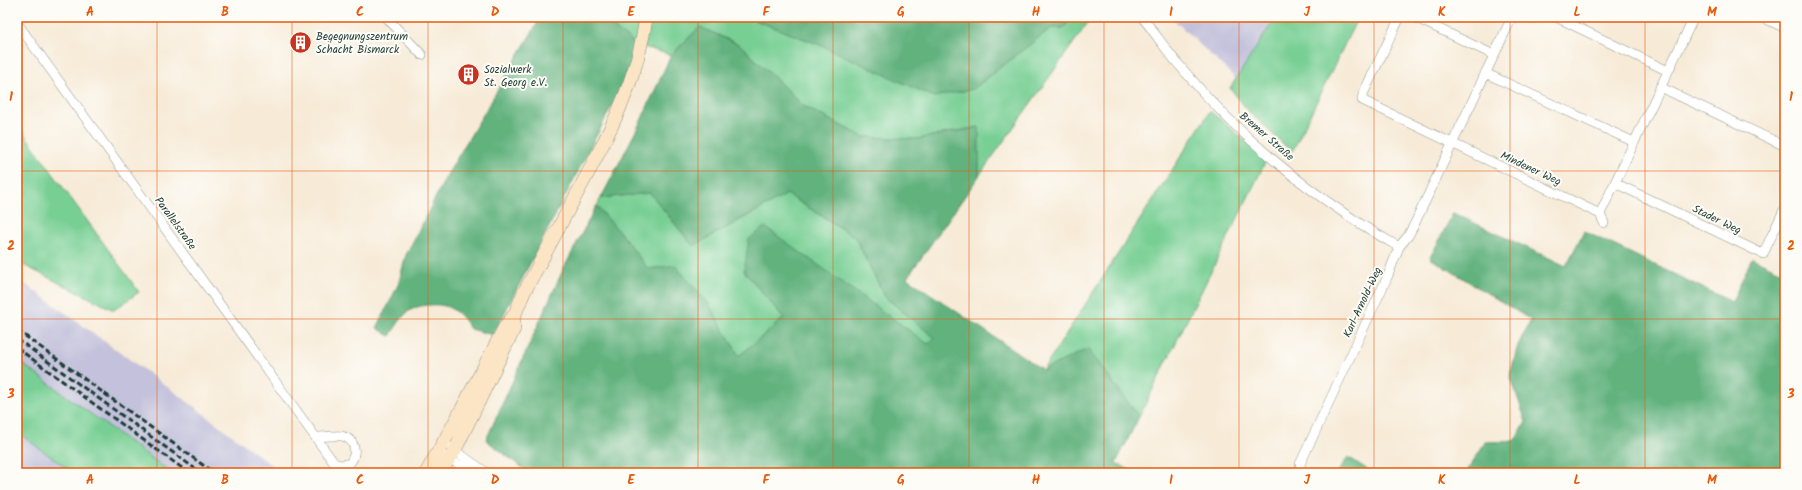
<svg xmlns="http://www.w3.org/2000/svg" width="1802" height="490" font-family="Kalam,sans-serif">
	<rect width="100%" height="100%" fill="#fdfcf7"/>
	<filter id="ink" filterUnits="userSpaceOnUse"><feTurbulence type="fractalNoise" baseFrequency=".025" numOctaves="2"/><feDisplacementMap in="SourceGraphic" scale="8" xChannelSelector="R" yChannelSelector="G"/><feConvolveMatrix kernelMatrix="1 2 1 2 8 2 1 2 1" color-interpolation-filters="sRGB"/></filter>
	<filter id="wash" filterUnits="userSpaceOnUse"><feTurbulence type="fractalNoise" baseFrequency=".012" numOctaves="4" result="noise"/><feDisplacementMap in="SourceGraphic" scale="16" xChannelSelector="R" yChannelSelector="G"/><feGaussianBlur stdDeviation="0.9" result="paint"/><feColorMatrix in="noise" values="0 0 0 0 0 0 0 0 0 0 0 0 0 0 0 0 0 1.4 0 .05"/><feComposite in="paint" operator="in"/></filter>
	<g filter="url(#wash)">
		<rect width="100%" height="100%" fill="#f7ebd8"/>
		<path fill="#c3c1db" d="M 1171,17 L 1276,17 L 1236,79 Z
			M 17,278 L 180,396 L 282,473 L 172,473 L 17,360 Z
			M 17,431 L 74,473 L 17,473 Z"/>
		<path fill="#78cf94" stroke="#4c8664" d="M 602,17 L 747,17 L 818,44 L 973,89 L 1051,28 L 1064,28 L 1071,17 L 1092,17 L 979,176 L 978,127 L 917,139 L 863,137 L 805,107 L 740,45 L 700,27 L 671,55 L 637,45 L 603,20 Z
			M 1276,17 L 1358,17 L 1292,152 L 1249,112 L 1230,88 Z
			M 1210,111 L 1267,159 L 1139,417 L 1088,350 L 1043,370 Z
			M 17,124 L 139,292 L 114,310 L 17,262 Z
			M 650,193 L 693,246 L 787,194 L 855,237 L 885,297 L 936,338 L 928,344 L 744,271 L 784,318 L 739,356 L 708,303 L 648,269 L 623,236 L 597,206 L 601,198 Z
			M 17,360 L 172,473 L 73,473 L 17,432 Z"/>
		<path fill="#62b27e" stroke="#407859" d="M 541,17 L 602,17 L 603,20 L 637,45 L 627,77 L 493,335 L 470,329 C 460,313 450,303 430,305 C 422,305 416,307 409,311 C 402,316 395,328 390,336 L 377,328 L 398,285 L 406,255 L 447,175 Z
			M 747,17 L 1071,17 L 1064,28 L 1051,28 L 973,89 L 934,97 L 818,44 Z
			M 700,27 L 740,45 L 805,107 L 863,137 L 917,139 L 979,127 L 979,176 L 907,278 L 1043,370 L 1088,349 L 1139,417 L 1116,463 L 1136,473 L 529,473 L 486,440 L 562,272 L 596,206 L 623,236 L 648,269 L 675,265 L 708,303 L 739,356 L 784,318 L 744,271 L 749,239 L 765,227 L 928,344 L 935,338 L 885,297 L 855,237 L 787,194 L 693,246 L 650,193 L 601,198 L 640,123 L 671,55 Z
			M 1453,213 L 1566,266 L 1584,231 L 1732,302 L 1752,258 L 1780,271 L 1785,277 L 1785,473 L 1466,473 L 1485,442 L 1514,441 L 1526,422 L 1510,375 L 1518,345 L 1531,320 L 1430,258 Z
			M 1348,457 L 1373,473 L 1337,473 Z"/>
	</g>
	<g filter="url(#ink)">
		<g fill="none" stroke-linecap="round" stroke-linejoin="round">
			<defs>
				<path id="minor" d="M 386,17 L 422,55
					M 1142,17 C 1155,33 1166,50 1179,65 C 1240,138 1316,200 1399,247
					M 1400,17 L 1363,94 L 1362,100 L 1600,214 L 1604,223
					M 1414,17 L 1494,55
					M 1556,17 L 1668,71
					M 1762,17 L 1785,28
					M 17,23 L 334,463 L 341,465 L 349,464 C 357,455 357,440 342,436 C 335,435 324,437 316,437
					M 1485,73 L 1634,142
					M 1660,87 L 1785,146
					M 1615,183 L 1763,254 L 1785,208
					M 1600,214 L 1694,17
					M 444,443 L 487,473
					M 445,456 L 473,473
					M 1301,473 L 1300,464 L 1387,278 L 1399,247 L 1408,236 L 1414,225 L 1512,17"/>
				<path id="secondary" d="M 426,473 L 455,422 L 506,325 L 515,314 L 524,292 C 543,258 561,223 580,188 C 609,134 638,79 646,17
					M 440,473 L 455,450 L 514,329 L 514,320"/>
			</defs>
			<use href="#minor" stroke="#8b9486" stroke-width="10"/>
			<use href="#secondary" stroke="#8b9486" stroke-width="14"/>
			<use href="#minor" stroke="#fff" stroke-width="9"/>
			<use href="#secondary" stroke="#fce5c4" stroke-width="13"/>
			<path stroke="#1f3d34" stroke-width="3" stroke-dasharray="6 3" stroke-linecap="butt" d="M 17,330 L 214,473
				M 17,339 L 201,473
				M 17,348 L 189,473"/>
		</g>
	</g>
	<path fill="none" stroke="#e8590c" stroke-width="1" stroke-opacity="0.55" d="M 157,17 L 157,473M 292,17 L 292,473M 428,17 L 428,473M 563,17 L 563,473M 698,17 L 698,473M 833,17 L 833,473M 969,17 L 969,473M 1104,17 L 1104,473M 1239,17 L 1239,473M 1374,17 L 1374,473M 1510,17 L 1510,473M 1645,17 L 1645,473M 17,171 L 1785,171M 17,319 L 1785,319"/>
	<defs>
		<symbol id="building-disc" viewBox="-11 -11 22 22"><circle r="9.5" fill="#c8321e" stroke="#fdfcf7"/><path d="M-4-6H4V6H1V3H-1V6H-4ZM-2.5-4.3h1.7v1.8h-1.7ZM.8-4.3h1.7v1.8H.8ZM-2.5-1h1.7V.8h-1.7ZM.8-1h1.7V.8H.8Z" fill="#fff"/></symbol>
	</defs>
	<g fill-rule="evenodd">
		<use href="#building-disc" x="288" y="30" width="25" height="25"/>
		<use href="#building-disc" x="456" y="62" width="25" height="25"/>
	</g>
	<g text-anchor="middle" stroke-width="4" stroke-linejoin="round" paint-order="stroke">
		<g font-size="11" fill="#1f3d34" stroke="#fdfcf7" text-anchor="start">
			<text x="316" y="40">Begegnungszentrum<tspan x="316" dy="13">Schacht Bismarck</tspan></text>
			<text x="484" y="73">Sozialwerk<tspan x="484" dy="13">St. Georg e.V.</tspan></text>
		</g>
		<g font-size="11" fill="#1f3d34" stroke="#fdfcf7">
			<text transform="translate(1267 136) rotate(41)" y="4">Bremer Straße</text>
			<text transform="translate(1531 168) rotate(25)" y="4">Mindener Weg</text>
			<text transform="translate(1717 219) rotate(26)" y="4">Stader Weg</text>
			<text transform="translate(176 223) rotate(54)" y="4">Parallelstraße</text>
			<text transform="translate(1362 302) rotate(-65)" y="4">Karl-Arnold-Weg</text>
		</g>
	</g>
	<rect width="1802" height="490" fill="none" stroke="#fdfcf7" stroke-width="44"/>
	<rect x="22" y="22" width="1758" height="446" fill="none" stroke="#e8590c" stroke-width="1.5"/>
	<g font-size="13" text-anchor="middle" font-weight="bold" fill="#e8590c">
		<text x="90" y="16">A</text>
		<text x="225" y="16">B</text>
		<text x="360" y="16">C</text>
		<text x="495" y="16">D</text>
		<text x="631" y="16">E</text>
		<text x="766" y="16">F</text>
		<text x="901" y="16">G</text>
		<text x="1036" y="16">H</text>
		<text x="1171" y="16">I</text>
		<text x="1307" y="16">J</text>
		<text x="1442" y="16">K</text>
		<text x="1577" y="16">L</text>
		<text x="1712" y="16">M</text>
		<text x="11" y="101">1</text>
		<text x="1791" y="101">1</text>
		<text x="11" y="250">2</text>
		<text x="1791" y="250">2</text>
		<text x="11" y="398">3</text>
		<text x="1791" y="398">3</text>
		<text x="90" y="484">A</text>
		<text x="225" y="484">B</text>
		<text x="360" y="484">C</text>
		<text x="495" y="484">D</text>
		<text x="631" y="484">E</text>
		<text x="766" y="484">F</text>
		<text x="901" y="484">G</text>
		<text x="1036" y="484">H</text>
		<text x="1171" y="484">I</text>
		<text x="1307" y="484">J</text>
		<text x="1442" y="484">K</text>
		<text x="1577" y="484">L</text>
		<text x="1712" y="484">M</text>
	</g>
</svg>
